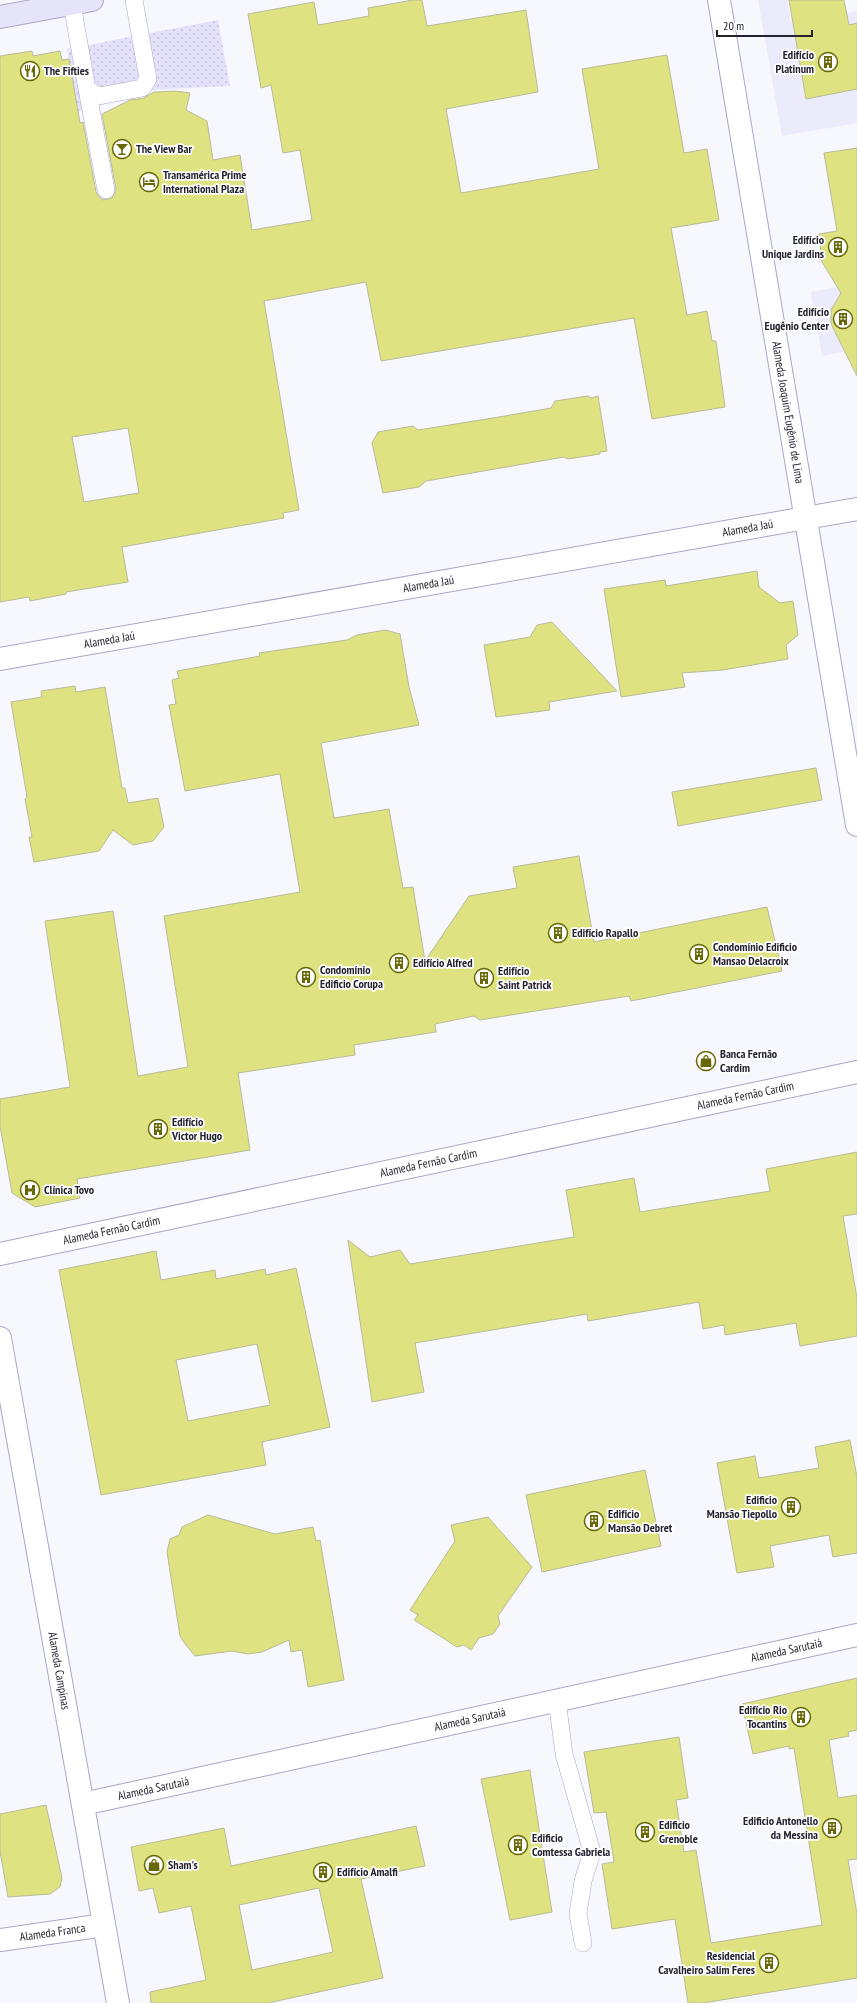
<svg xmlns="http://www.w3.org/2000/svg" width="857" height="2003" font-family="'PT Sans Narrow',sans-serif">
	<defs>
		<pattern id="garden-dots" width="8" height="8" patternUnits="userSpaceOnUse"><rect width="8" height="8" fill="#e4e2fa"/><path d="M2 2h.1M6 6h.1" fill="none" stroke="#c3c2d7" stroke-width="1.8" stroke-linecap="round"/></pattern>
	</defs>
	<rect width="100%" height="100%" fill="#f7f7fe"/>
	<path fill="#ecebfc" d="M 758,0 L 787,0 L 791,22 L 857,11 L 857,123 L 782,136 Z
		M 857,283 L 857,349 L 822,356 L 811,292 Z"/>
	<path fill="url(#garden-dots)" d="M 218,20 L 230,86 L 148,90 L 78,112 L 67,49 Z"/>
	<path fill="#dee280" stroke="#b9bc98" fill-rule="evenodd" d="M 413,0 L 422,0 L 427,26 L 526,10 L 538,92 L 446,109 L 461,193 L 599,169 L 582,69 L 667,55 L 684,153 L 707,149 L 719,220 L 671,228 L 687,315 L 707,311 L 712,341 L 716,341 L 725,407 L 652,419 L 634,318 L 381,361 L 366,282 L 264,301 L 299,510 L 283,513 L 284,518 L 122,547 L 128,582 L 66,592 L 66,594 L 30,601 L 29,597 L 0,602 L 0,56 L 32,51 L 33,56 L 60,51 L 62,60 L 69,59 L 80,123 L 83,122 L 96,192 L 99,197 L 103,200 L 112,198 L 116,189 L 102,114 L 130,100 L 144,98 L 154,92 L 175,91 L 190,93 L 186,110 L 207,121 L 213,160 L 240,155 L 252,230 L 312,220 L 300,150 L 283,153 L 271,85 L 261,88 L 248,14 L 314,2 L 318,25 L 369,16 L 368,8 ZM 128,428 L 139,493 L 84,502 L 72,437 Z
		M 789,0 L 844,0 L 849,25 L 857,23 L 857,89 L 806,99 Z
		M 857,148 L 857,376 L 831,324 L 831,310 L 841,293 L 822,262 L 819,234 L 837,231 L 824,153 Z
		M 588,396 L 591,398 L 598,396 L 607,451 L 600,452 L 600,454 L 568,459 L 564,457 L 426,481 L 419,487 L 383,493 L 372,443 L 378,432 L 413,426 L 418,430 L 493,418 L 551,408 L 555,401 Z
		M 757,571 L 759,587 L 780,603 L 793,601 L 798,635 L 786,645 L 788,659 L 723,670 L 682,673 L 685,687 L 621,697 L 604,589 L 665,580 L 666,586 Z
		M 552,622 L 617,691 L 549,702 L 550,710 L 496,717 L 484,645 L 530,637 L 537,625 Z
		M 385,630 L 400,634 L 409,687 L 419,725 L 321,743 L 334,818 L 389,809 L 403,888 L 413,887 L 425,961 L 469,896 L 517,888 L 513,867 L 579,856 L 594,942 L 767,907 L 782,971 L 631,1001 L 629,996 L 480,1020 L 474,1016 L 435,1024 L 436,1032 L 354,1045 L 355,1055 L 238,1073 L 250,1150 L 77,1179 L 80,1198 L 35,1207 L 12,1193 L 0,1126 L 0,1099 L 70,1087 L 45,921 L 113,911 L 138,1076 L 188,1067 L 164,916 L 300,892 L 280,774 L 185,791 L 169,705 L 176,704 L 172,680 L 179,678 L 177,671 L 260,656 L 259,653 L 347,640 L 357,635 Z
		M 75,686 L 76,692 L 105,687 L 122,788 L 125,788 L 128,803 L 158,798 L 164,827 L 153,841 L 133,845 L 113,830 L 99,851 L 34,862 L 29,837 L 32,837 L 25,799 L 27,797 L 11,702 L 42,697 L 41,691 Z
		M 816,768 L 822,800 L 678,826 L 672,792 Z
		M 857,1152 L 857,1214 L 843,1216 L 857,1298 L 857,1336 L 800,1346 L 796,1323 L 725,1335 L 724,1325 L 703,1329 L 699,1302 L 588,1321 L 587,1314 L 415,1343 L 424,1392 L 372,1402 L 348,1240 L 370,1257 L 400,1250 L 410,1264 L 574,1237 L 566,1190 L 634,1178 L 640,1212 L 770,1191 L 766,1169 Z
		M 156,1251 L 161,1280 L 215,1270 L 216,1279 L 265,1269 L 266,1275 L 296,1268 L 330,1427 L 262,1442 L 266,1465 L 101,1495 L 59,1270 ZM 257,1344 L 270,1405 L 188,1421 L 176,1360 Z
		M 850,1440 L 857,1477 L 857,1553 L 833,1557 L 829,1535 L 770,1546 L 774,1567 L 737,1573 L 717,1463 L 755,1456 L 759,1478 L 819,1468 L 815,1447 Z
		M 645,1470 L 661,1546 L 542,1572 L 526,1495 Z
		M 208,1515 L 275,1534 L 313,1527 L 316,1541 L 320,1540 L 344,1680 L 308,1687 L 302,1650 L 291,1652 L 289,1640 L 262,1652 L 248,1654 L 232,1651 L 195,1656 L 185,1644 L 180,1636 L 167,1552 L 170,1539 L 179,1535 L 182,1527 Z
		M 488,1517 L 532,1567 L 498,1616 L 500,1624 L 493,1634 L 479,1638 L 471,1650 L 464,1645 L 457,1647 L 435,1633 L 414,1620 L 418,1615 L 410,1610 L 455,1541 L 451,1525 Z
		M 857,1678 L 857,1730 L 848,1732 L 849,1736 L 829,1740 L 838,1798 L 857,1795 L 857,1859 L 848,1860 L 857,1914 L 857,1978 L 703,2003 L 688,2003 L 675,1919 L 612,1929 L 602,1864 L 614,1862 L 606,1812 L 594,1813 L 584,1752 L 679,1737 L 688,1798 L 676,1800 L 684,1852 L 696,1850 L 711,1943 L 822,1925 L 794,1748 L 789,1749 L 789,1746 L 753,1754 L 742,1704 Z
		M 530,1770 L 552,1912 L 510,1920 L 481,1779 Z
		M 46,1805 L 62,1878 L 60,1887 L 50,1894 L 8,1897 L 0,1851 L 0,1814 Z
		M 416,1826 L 425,1866 L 361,1879 L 383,1978 L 268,2003 L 151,2003 L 150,1992 L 206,1980 L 191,1906 L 159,1913 L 153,1888 L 139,1891 L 131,1847 L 224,1828 L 231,1866 ZM 319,1888 L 333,1952 L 252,1970 L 239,1905 Z"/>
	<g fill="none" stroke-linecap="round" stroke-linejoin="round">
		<defs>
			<path id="lane" d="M 72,4 L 87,89 L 99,96 L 142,88 L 148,79 L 134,0
				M 87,89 L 106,190
				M 557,1700 L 564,1754 L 592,1852 L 583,1881 L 578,1914 L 583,1943"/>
			<g id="street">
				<path id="s1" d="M 719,0 L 857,825"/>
				<path id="s2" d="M 0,659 L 857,509"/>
				<path id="s3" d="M 0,1254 L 857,1072"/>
				<path id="s4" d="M 0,1338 L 118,2003"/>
				<path id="s5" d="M 83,1804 L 857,1635"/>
				<path id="s6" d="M 0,1940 L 104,1925"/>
			</g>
			<path id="secondary" d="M 0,17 L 92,0"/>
		</defs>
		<use href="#lane" stroke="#a9a7c9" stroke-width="18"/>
		<use href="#street" stroke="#a9a7c9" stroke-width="24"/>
		<use href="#secondary" stroke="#a9a7c9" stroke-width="24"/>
		<use href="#lane" stroke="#fff" stroke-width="17"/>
		<use href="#street" stroke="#fff" stroke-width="22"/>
		<use href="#secondary" stroke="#e6e4f9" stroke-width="22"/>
	</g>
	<defs>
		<symbol id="building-ring" viewBox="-11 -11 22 22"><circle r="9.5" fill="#fff" stroke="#686906" stroke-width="1.5"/><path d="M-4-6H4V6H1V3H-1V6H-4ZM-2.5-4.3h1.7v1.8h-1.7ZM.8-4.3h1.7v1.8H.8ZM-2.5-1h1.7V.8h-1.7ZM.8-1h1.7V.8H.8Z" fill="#686906"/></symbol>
		<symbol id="restaurant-ring" viewBox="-11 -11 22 22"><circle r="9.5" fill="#fff" stroke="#686906" stroke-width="1.5"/><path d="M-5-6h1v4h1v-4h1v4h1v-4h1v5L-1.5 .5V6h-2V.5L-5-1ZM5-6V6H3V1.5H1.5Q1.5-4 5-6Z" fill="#686906"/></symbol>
		<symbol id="bar-ring" viewBox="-11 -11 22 22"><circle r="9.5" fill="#fff" stroke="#686906" stroke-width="1.5"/><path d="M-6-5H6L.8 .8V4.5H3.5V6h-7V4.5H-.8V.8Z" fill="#686906"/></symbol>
		<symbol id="hotel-ring" viewBox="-11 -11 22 22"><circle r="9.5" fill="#fff" stroke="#686906" stroke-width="1.5"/><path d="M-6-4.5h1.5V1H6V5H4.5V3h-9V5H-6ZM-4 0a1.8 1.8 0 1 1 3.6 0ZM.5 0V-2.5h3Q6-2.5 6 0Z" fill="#686906"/></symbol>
		<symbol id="shop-ring" viewBox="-11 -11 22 22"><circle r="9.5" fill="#fff" stroke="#686906" stroke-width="1.5"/><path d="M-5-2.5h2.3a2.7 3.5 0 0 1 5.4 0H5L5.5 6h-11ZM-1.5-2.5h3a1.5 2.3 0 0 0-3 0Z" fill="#686906"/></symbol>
		<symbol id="hospital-ring" viewBox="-11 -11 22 22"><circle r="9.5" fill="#fff" stroke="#686906" stroke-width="1.5"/><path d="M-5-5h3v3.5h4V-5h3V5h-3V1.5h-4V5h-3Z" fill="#686906"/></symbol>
	</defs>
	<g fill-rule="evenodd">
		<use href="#building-ring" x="817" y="51" width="22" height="22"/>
		<use href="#restaurant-ring" x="19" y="60" width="22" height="22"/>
		<use href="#bar-ring" x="111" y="138" width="22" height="22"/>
		<use href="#hotel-ring" x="138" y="171" width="22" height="22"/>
		<use href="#building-ring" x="827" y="236" width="22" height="22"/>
		<use href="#building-ring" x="832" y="308" width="22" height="22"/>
		<use href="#building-ring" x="547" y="922" width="22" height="22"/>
		<use href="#building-ring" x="688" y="943" width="22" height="22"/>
		<use href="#building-ring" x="388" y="952" width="22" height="22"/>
		<use href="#building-ring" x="295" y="966" width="22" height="22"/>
		<use href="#building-ring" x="473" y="967" width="22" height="22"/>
		<use href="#shop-ring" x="695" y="1050" width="22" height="22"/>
		<use href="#building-ring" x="147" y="1118" width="22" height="22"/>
		<use href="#hospital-ring" x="19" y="1179" width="22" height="22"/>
		<use href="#building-ring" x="780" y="1496" width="22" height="22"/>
		<use href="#building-ring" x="583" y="1510" width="22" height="22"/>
		<use href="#building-ring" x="790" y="1706" width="22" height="22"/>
		<use href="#building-ring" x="821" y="1817" width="22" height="22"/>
		<use href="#building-ring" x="634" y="1821" width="22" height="22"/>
		<use href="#building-ring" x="507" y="1834" width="22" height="22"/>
		<use href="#shop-ring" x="143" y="1854" width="22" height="22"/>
		<use href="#building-ring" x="312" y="1861" width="22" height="22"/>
		<use href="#building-ring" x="758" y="1952" width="22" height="22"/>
	</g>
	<g text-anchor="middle" stroke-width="3.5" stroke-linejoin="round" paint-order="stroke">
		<g font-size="12" font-weight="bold" fill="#242330" stroke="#fff" text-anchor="start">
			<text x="814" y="59" text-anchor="end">Edifício<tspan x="814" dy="14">Platinum</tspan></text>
			<text x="44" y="75">The Fifties</text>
			<text x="136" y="153">The View Bar</text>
			<text x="163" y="179">Transamérica Prime<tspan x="163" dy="14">International Plaza</tspan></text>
			<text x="824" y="244" text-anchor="end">Edifício<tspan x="824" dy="14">Unique Jardins</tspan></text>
			<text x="829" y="316" text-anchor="end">Edifício<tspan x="829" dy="14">Eugênio Center</tspan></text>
			<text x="572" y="937">Edifício Rapallo</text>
			<text x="713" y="951">Condomínio Edificio<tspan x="713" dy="14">Mansao Delacroix</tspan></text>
			<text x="413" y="967">Edifício Alfred</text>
			<text x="320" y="974">Condomínio<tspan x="320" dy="14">Edificio Corupa</tspan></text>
			<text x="498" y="975">Edifício<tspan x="498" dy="14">Saint Patrick</tspan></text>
			<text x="720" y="1058">Banca Fernão<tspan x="720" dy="14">Cardim</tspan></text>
			<text x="172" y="1126">Edifício<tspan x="172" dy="14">Victor Hugo</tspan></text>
			<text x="44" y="1194">Clínica Tovo</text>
			<text x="777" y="1504" text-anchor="end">Edificio<tspan x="777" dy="14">Mansão Tiepollo</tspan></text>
			<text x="608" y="1518">Edifício<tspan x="608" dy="14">Mansão Debret</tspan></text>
			<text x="787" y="1714" text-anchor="end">Edifício Rio<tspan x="787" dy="14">Tocantins</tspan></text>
			<text x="818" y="1825" text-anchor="end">Edificio Antonello<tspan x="818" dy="14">da Messina</tspan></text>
			<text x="659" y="1829">Edificio<tspan x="659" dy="14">Grenoble</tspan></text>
			<text x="532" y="1842">Edificio<tspan x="532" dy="14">Comtessa Gabriela</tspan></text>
			<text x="168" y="1869">Sham's</text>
			<text x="337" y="1876">Edifício Amalfi</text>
			<text x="755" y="1960" text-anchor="end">Residencial<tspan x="755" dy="14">Cavalheiro Salim Feres</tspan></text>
		</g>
		<g font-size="12" fill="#242330" stroke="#fff">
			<text dy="4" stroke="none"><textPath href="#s1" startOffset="418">Alameda Joaquim Eugênio de Lima</textPath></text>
			<text dy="4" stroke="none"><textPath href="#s2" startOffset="759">Alameda Jaú</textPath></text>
			<text dy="4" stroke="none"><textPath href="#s2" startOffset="435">Alameda Jaú</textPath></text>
			<text dy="4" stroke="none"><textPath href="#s2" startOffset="111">Alameda Jaú</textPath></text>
			<text dy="4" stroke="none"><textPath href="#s3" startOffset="762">Alameda Fernão Cardim</textPath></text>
			<text dy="4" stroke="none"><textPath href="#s3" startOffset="438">Alameda Fernão Cardim</textPath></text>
			<text dy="4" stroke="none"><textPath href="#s3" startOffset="114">Alameda Fernão Cardim</textPath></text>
			<text dy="4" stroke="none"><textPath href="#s5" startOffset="720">Alameda Sarutaiá</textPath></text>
			<text dy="4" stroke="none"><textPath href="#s4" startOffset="338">Alameda Campinas</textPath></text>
			<text dy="4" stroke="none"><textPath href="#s5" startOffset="396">Alameda Sarutaiá</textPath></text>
			<text dy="4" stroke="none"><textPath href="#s5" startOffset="72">Alameda Sarutaiá</textPath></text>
			<text dy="4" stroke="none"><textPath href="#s6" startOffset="53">Alameda Franca</textPath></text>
		</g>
	</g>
	<path d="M717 30v6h95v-6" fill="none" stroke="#242330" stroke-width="2"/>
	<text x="723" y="30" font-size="12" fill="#242330" stroke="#ffffff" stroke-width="3" paint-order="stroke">20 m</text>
</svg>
